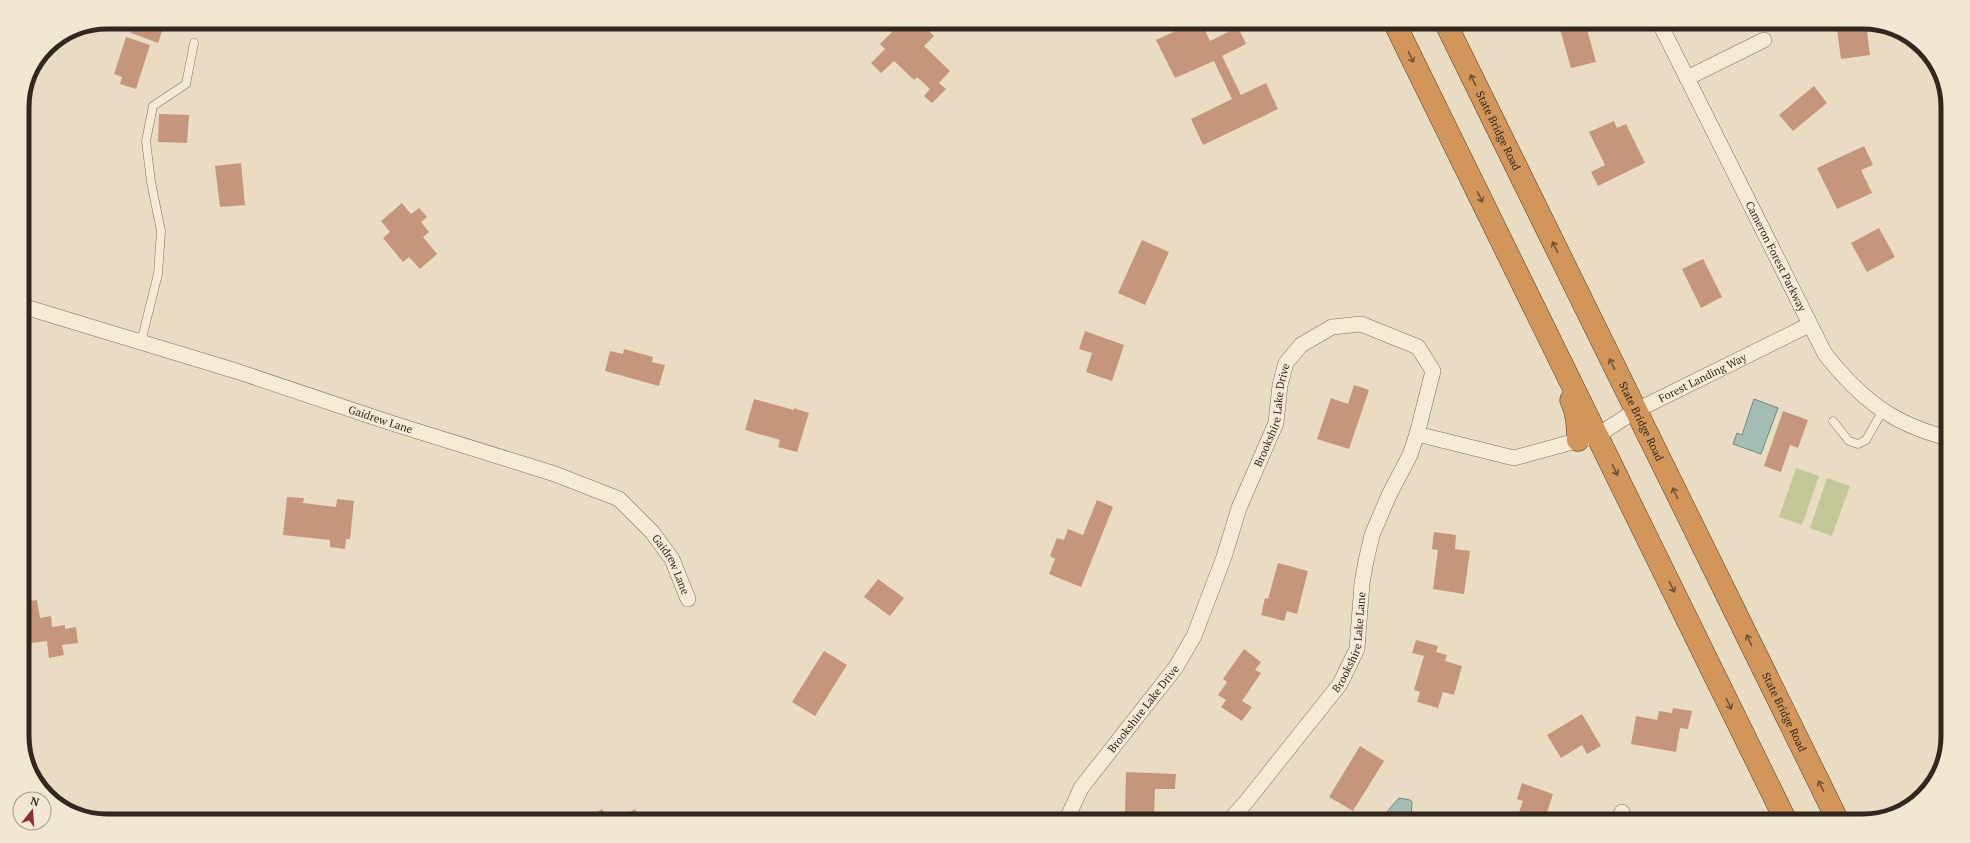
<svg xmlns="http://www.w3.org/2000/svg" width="1970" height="843" font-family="'PT Serif',serif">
	<rect width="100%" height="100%" fill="#eadcc3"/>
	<path fill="#c4c798" d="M 1796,468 L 1819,476 L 1802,525 L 1779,517 Z
		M 1827,478 L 1850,486 L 1832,536 L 1810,528 Z"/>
	<path fill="#a4bdb4" stroke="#6c8a81" d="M 1754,399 L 1778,408 L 1761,454 L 1733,444 L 1737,433 L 1742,435 Z
		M 1399,798 L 1410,800 L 1412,802 L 1411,821 L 1379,821 Z"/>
	<path fill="#c5967c" d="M 135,22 L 165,22 L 158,43 L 131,33 Z
		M 902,22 L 920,22 L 934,36 L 924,46 L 950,71 L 939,83 L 946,89 L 932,103 L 924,96 L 930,89 L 917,77 L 914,80 L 894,61 L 881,73 L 871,63 L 885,49 L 880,44 Z
		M 1195,22 L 1201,22 L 1210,41 L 1238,27 L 1246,44 L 1222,56 L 1241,95 L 1266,83 L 1278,109 L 1203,145 L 1191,119 L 1232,99 L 1214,61 L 1175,78 L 1156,40 Z
		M 1558,22 L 1566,22 L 1567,24 L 1585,22 L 1596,62 L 1571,68 Z
		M 1836,22 L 1866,23 L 1870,55 L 1841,59 Z
		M 126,37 L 150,45 L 136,89 L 120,84 L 122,77 L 114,74 Z
		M 1814,86 L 1827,103 L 1793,131 L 1779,115 Z
		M 159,114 L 189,115 L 187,143 L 158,142 Z
		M 1614,121 L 1617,128 L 1626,124 L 1645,163 L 1598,186 L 1591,172 L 1605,165 L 1589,132 Z
		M 1864,146 L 1873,165 L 1861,170 L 1872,193 L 1837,209 L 1817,168 Z
		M 241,163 L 245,205 L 220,207 L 215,166 Z
		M 402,203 L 411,214 L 419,208 L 427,217 L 421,222 L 429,232 L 423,237 L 437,254 L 420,269 L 409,257 L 403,262 L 383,238 L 390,232 L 381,221 Z
		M 1879,228 L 1895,257 L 1867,272 L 1851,243 Z
		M 1142,240 L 1169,252 L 1145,305 L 1118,293 Z
		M 1703,259 L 1722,297 L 1701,308 L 1682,269 Z
		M 1085,331 L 1124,345 L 1112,381 L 1086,372 L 1092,353 L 1079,349 Z
		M 624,349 L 653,357 L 652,362 L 665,365 L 659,386 L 605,371 L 610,351 L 623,354 Z
		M 1354,385 L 1369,390 L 1349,449 L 1317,439 L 1331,398 L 1348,404 Z
		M 754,399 L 794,410 L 794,408 L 809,413 L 797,452 L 778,447 L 780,440 L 745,430 Z
		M 1783,411 L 1808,420 L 1798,448 L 1790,445 L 1781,472 L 1764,466 Z
		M 287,497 L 304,498 L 303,503 L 336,507 L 337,499 L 354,501 L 350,539 L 346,539 L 345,549 L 330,547 L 330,540 L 283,535 Z
		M 1097,500 L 1113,507 L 1081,587 L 1049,574 L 1055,559 L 1050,556 L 1057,538 L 1064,540 L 1068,529 L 1083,535 Z
		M 1434,532 L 1456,535 L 1455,549 L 1470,551 L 1464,594 L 1433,589 L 1438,550 L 1432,549 Z
		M 1278,563 L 1308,571 L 1297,614 L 1287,611 L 1284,621 L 1261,615 L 1265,598 L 1268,599 Z
		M 878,579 L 904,598 L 890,616 L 864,597 Z
		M 37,600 L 40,618 L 51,616 L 52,627 L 65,625 L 65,629 L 76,627 L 78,643 L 62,645 L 64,655 L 49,658 L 47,641 L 31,643 L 30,634 L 22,635 L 22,602 Z
		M 1416,640 L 1438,646 L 1436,652 L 1447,655 L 1445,661 L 1462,666 L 1454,695 L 1443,692 L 1438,708 L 1417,702 L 1420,692 L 1414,690 L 1424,656 L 1412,653 Z
		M 1244,649 L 1261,662 L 1255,670 L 1261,673 L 1242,701 L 1252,707 L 1242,721 L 1221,707 L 1226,700 L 1218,695 L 1227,682 L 1223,679 Z
		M 824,651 L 847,665 L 815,716 L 792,702 Z
		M 1673,708 L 1692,711 L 1688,729 L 1680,728 L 1676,752 L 1631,744 L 1636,716 L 1657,720 L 1659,711 L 1672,713 Z
		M 1582,714 L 1601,746 L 1587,754 L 1582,745 L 1561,758 L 1547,735 Z
		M 1360,746 L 1384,761 L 1353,811 L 1329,797 Z
		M 1126,772 L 1176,774 L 1175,789 L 1155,789 L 1154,815 L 1125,814 Z
		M 1522,783 L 1553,794 L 1544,821 L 1516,821 L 1523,801 L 1517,799 Z
		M 602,809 L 609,821 L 582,821 Z
		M 635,809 L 642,821 L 615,821 Z"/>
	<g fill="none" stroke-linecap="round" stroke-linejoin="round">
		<defs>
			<path id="lane" d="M 141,342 L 158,274 L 161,231 L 151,182 L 146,141 L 153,106 L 186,84 L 194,43
				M 1833,421 L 1849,441 L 1858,444 L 1866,440 L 1883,410"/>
			<g id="street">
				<path id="s1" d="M 1659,22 L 1825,354 C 1861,399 1892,424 1948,438"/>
				<path d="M 1687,78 L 1764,40"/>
				<path id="s2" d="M 22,306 L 236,371 L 388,422 L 555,474 L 619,499 L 652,532 L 672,559 L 688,599"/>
				<path id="s3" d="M 1066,821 L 1081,788 L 1176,667 L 1194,636 L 1224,557 L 1239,508 L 1276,423 L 1280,385 L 1286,363 L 1301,345 L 1332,327 L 1361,324 L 1418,347 L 1433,371 L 1417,434 L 1514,458 L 1598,435 L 1635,411 L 1809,325"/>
				<path id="s4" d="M 1229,821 L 1246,802 L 1340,684 L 1357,649 L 1362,583 L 1366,561 L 1372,535 L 1389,495 L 1410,455 L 1417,434"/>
				<path d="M 1618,821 L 1622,812"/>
			</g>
			<g id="highway">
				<path d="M 1394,22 L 1786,821"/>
				<path id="s5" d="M 1445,22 L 1838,821"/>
				<path d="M 1571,400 C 1577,412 1578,426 1578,440"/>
			</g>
		</defs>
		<use href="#lane" stroke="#826e5b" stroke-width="9"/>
		<use href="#street" stroke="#826e5b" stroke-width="16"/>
		<use href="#highway" stroke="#503d2f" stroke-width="23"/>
		<use href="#lane" stroke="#f5ead5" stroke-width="8"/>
		<use href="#street" stroke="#f5ead5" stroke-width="15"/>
		<use href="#highway" stroke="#d2965a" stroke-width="22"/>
	</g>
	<defs><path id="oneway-shaft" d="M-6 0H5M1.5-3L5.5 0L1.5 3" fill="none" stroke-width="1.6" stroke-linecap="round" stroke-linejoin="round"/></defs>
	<g stroke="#735336">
		<use href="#oneway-shaft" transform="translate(1411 57) rotate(64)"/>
		<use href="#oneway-shaft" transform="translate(1473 80) rotate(-116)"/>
		<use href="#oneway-shaft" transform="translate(1480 197) rotate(64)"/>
		<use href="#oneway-shaft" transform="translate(1555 247) rotate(-116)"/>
		<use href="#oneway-shaft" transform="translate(1612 364) rotate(-116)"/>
		<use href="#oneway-shaft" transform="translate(1615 470) rotate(64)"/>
		<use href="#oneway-shaft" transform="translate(1675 493) rotate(-116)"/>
		<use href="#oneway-shaft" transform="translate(1672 587) rotate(64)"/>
		<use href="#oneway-shaft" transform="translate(1749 640) rotate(-116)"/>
		<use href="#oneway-shaft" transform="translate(1729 704) rotate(64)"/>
		<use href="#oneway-shaft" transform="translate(1821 786) rotate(-116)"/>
	</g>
	<g text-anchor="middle" stroke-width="3" stroke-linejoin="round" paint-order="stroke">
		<g font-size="11" fill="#33271e" stroke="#f2e7d1">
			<text dy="4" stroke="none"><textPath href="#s5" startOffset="121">State Bridge Road</textPath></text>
			<text dy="4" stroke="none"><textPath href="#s1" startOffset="262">Cameron Forest Parkway</textPath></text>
			<text dy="4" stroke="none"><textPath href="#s3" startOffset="1065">Forest Landing Way</textPath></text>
			<text dy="4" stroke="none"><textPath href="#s3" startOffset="461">Brookshire Lake Drive</textPath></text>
			<text dy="4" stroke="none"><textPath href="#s2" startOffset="376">Gaidrew Lane</textPath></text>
			<text dy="4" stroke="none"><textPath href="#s5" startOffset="445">State Bridge Road</textPath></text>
			<text dy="4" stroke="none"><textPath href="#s2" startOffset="712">Gaidrew Lane</textPath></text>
			<text dy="4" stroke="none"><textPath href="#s4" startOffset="220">Brookshire Lake Lane</textPath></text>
			<text dy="4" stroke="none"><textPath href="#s3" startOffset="137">Brookshire Lake Drive</textPath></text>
			<text dy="4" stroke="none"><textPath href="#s5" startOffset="769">State Bridge Road</textPath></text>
		</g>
	</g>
	<path d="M0 0H1970V843H0ZM107 29H1863A78 78 0 0 1 1941 107V736A78 78 0 0 1 1863 814H107A78 78 0 0 1 29 736V107A78 78 0 0 1 107 29Z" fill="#f2e7d1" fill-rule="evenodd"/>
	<path fill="none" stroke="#33271e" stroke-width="5" d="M107 29H1863A78 78 0 0 1 1941 107V736A78 78 0 0 1 1863 814H107A78 78 0 0 1 29 736V107A78 78 0 0 1 107 29Z"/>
	<g transform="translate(32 811) rotate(17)"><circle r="19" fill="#f2e7d1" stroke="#a69a89"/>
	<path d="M0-3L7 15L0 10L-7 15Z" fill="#8c3036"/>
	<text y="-6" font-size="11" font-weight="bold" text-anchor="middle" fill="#33271e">N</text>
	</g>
</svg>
